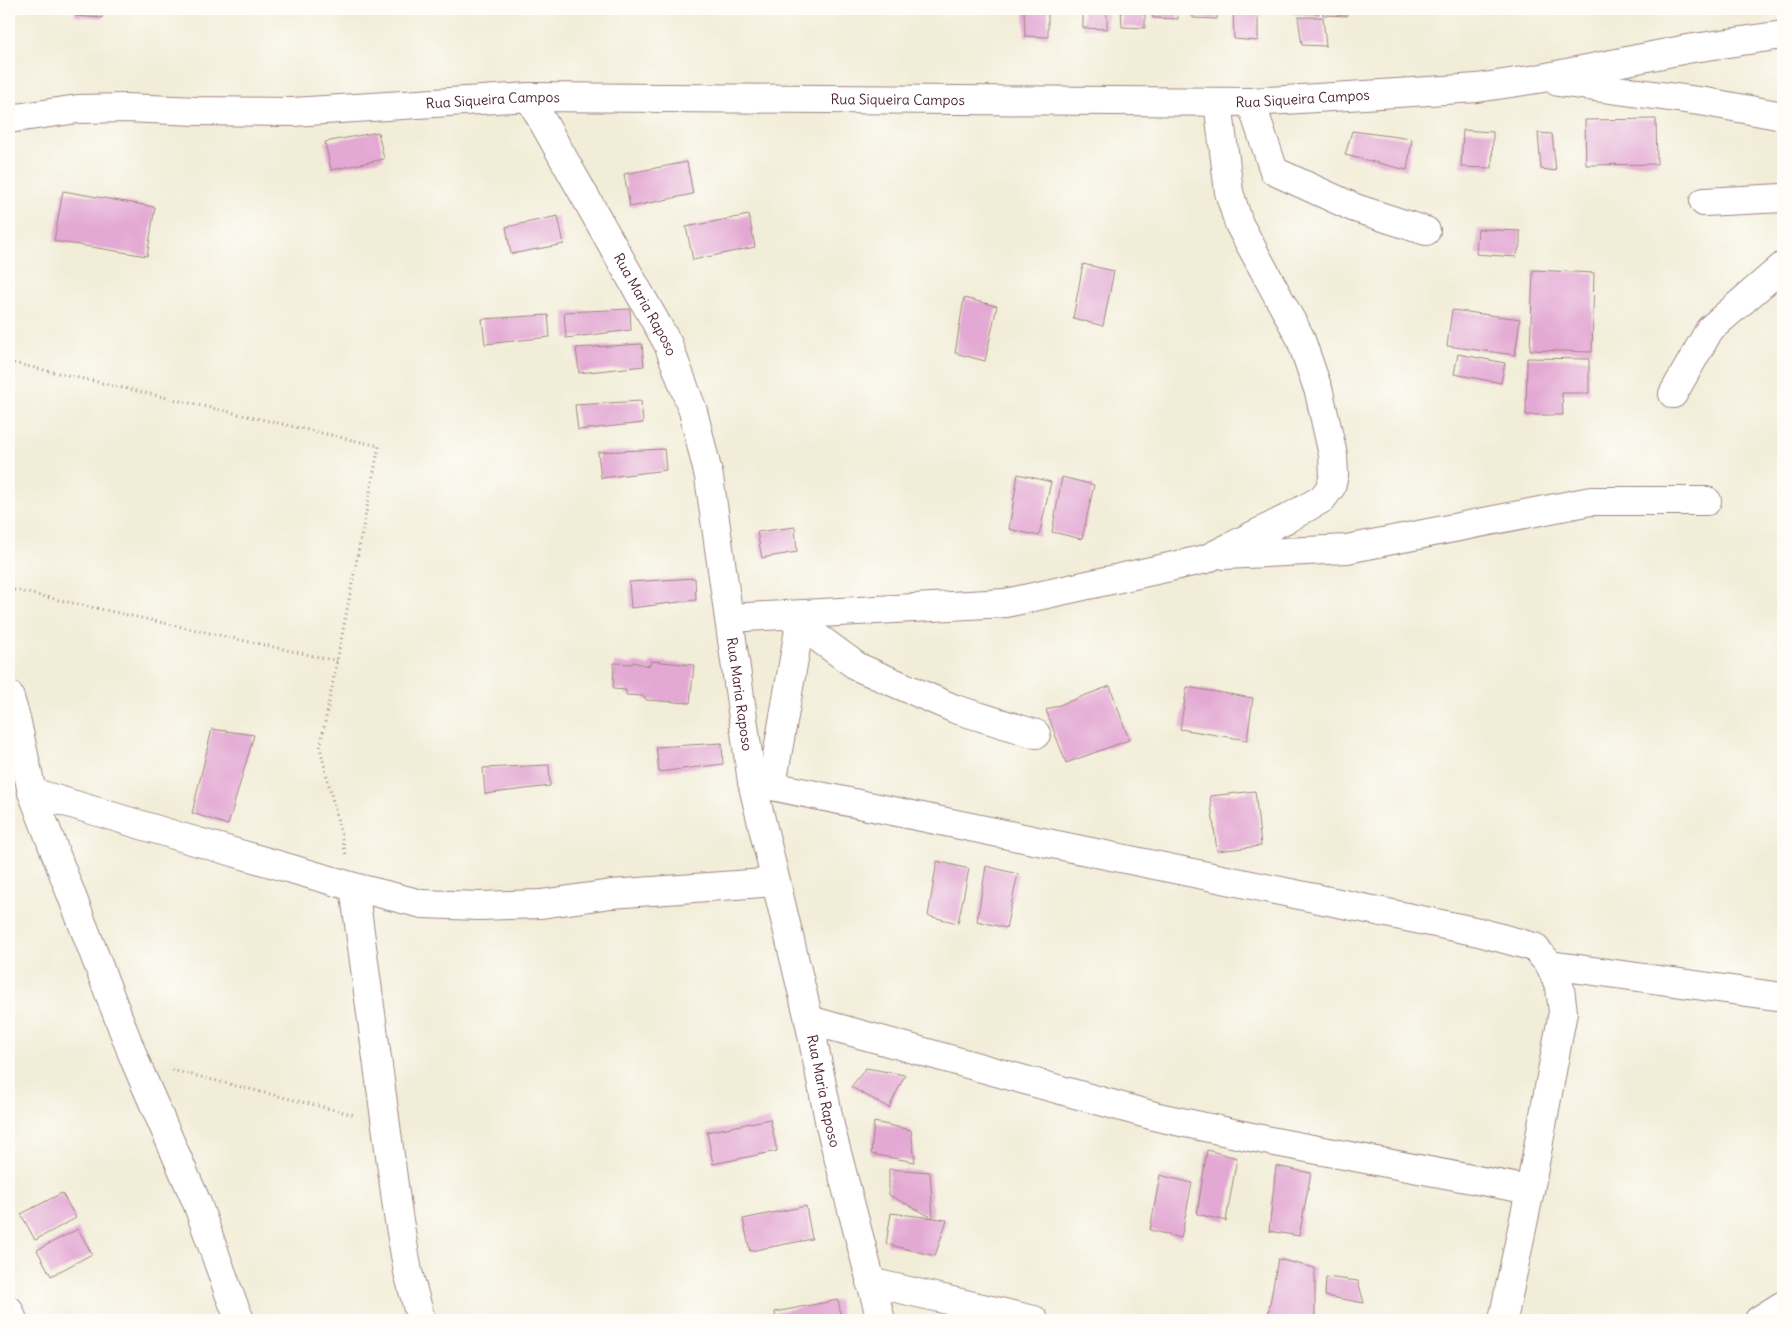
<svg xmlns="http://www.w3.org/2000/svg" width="1792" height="1329" font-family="Delius,sans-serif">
	<rect width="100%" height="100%" fill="#fdfcf7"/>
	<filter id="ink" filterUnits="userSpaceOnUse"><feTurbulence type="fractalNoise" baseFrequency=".02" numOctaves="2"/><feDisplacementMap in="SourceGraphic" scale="10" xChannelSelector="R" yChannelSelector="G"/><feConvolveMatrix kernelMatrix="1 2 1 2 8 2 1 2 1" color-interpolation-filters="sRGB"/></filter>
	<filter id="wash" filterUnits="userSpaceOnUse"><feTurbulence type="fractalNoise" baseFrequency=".0096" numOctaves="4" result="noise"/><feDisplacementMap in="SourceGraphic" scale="20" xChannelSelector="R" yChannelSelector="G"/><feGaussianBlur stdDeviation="1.12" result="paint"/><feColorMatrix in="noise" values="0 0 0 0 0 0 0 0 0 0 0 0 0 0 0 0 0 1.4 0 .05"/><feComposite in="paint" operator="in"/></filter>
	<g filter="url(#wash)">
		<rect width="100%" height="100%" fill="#f2edd8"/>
		<g id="blocks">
			<path fill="#e3a8d3" d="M 75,9 L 102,9 L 102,18 L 75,16 Z
				M 390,9 L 419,9 L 419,10 L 391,14 Z
				M 1024,9 L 1048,9 L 1048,37 L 1025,36 Z
				M 1083,9 L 1107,9 L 1107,29 L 1083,28 Z
				M 1121,9 L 1145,9 L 1145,28 L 1122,27 Z
				M 1152,9 L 1177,9 L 1178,19 L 1153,18 Z
				M 1193,9 L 1217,9 L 1217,19 L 1193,18 Z
				M 1233,9 L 1258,9 L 1258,41 L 1234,39 Z
				M 1295,9 L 1319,9 L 1319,14 L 1295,13 Z
				M 1323,9 L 1347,9 L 1347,16 L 1323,15 Z
				M 1298,17 L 1323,17 L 1326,46 L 1302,45 Z
				M 1656,119 L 1657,164 L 1586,165 L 1585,120 Z
				M 1463,130 L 1493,132 L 1492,168 L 1461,167 Z
				M 1352,131 L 1412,139 L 1407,170 L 1345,155 Z
				M 378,132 L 384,159 L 331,170 L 325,142 Z
				M 1538,133 L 1552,134 L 1556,171 L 1541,169 Z
				M 687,162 L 693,194 L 630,207 L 624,174 Z
				M 63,191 L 155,207 L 147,256 L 54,241 Z
				M 749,215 L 755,247 L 693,260 L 686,227 Z
				M 558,216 L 564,244 L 511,254 L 506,227 Z
				M 1478,229 L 1520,231 L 1520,245 L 1516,257 L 1476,254 Z
				M 1083,264 L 1114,271 L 1103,326 L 1073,318 Z
				M 1533,270 L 1594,273 L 1592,352 L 1530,350 Z
				M 964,298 L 997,306 L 985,361 L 955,353 Z
				M 630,309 L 631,330 L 566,338 L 564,312 Z
				M 1452,310 L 1520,319 L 1515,355 L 1447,346 Z
				M 548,315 L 550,337 L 485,344 L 482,319 Z
				M 642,344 L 644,366 L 579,373 L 576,348 Z
				M 1458,354 L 1505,363 L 1501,383 L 1454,374 Z
				M 1527,358 L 1589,359 L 1589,393 L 1562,393 L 1563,415 L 1526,415 Z
				M 641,401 L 643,423 L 578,430 L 575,405 Z
				M 664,449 L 666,470 L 601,478 L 598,452 Z
				M 1018,474 L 1051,482 L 1039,536 L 1009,529 Z
				M 1062,477 L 1094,485 L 1082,539 L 1052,532 Z
				M 795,527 L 797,552 L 762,558 L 757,532 Z
				M 695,578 L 696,600 L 631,608 L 629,582 Z
				M 651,661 L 694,665 L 690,703 L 646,700 L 644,696 L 626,695 L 626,690 L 613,689 L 614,663 L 632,664 L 633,662 L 649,666 Z
				M 1110,686 L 1129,740 L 1066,763 L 1046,710 Z
				M 1187,687 L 1253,698 L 1247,740 L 1180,729 Z
				M 212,729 L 254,735 L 228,825 L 192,813 Z
				M 722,743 L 723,764 L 659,772 L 656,747 Z
				M 549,765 L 550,786 L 485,794 L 483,768 Z
				M 1255,791 L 1261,846 L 1217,851 L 1210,796 Z
				M 937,861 L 969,869 L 958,923 L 928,916 Z
				M 986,866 L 1018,874 L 1006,928 L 977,921 Z
				M 866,1068 L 905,1075 L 889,1108 L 851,1087 Z
				M 770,1119 L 777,1151 L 713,1164 L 707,1132 Z
				M 874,1122 L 911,1130 L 915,1162 L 871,1154 Z
				M 1207,1150 L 1237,1158 L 1226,1221 L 1197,1214 Z
				M 1276,1166 L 1311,1173 L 1299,1236 L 1269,1231 Z
				M 889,1169 L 930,1172 L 933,1218 L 947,1220 L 935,1256 L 886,1244 L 891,1213 L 933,1218 L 889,1195 Z
				M 1160,1175 L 1192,1183 L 1181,1238 L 1150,1230 Z
				M 62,1193 L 76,1218 L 35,1240 L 21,1214 Z
				M 806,1206 L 812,1239 L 750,1251 L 743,1219 Z
				M 78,1229 L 92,1254 L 51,1276 L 37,1250 Z
				M 1278,1259 L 1315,1268 L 1315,1320 L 1267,1320 Z
				M 1326,1277 L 1358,1281 L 1364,1303 L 1325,1296 Z
				M 838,1300 L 842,1320 L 776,1320 L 775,1312 Z"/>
		</g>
	</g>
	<g filter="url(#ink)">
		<use href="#blocks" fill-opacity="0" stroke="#9e8682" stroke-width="1"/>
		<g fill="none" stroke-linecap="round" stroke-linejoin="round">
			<defs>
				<g id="street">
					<path d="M 1558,82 L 1706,102 L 1783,116"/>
					<path id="s1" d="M 529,97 L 668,344 L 693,411 L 709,477 L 752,782 L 809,1020 L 831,1130 L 881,1320"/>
					<path d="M 1251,102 L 1274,171 L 1355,208 L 1426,231"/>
					<path id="s2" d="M 9,119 L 78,109 L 125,108 L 198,111 L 293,112 L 529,97 L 1251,102 L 1477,88 L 1537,79 L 1687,49 L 1783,35"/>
					<path d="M 1704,202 L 1783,198"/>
					<path d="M 1673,394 L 1710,329 L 1783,266"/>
					<path d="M 1224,555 L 1347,549 L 1591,501 L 1707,501"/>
					<path d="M 787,615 L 858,667 L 955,709 L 1036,734"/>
					<path d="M 729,618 L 1006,603 L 1206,559 L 1288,518 L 1322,499 L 1331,487 L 1334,475 L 1333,455 L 1319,392 L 1300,337 L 1239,224 L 1229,192 L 1218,102"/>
					<path d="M 9,695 L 16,718 L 32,792 L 135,1061 L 197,1203 L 230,1296 L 240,1320"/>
					<path d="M 752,782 L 1479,932 L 1534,947 L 1550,965 L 1560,988 L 1563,1012 L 1530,1190 L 1503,1320"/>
					<path d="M 772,785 L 800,624"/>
					<path d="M 32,792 L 181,837 L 354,887 L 422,904 L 480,906 L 541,904 L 611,894 L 776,882"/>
					<path d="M 354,887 L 398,1215 L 408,1272 L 421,1320"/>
					<path d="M 1550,965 L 1783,997"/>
					<path d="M 809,1020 L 1158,1117 L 1270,1141 L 1530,1190"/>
					<path d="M 870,1282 L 1034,1320"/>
					<path d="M 9,1310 L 13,1320"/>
					<path d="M 1759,1320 L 1783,1305"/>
				</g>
			</defs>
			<use href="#street" stroke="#9e8682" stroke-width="30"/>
			<path stroke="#9e8682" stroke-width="3" stroke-dasharray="1 4" stroke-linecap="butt" d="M 9,362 L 379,446 L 320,748 L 346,855
				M 9,589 L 337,661
				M 172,1070 L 355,1115"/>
			<use href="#street" stroke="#fff" stroke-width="28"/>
		</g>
	</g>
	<g text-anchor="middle" stroke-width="4" stroke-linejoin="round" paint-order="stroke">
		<g font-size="14" fill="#4a1f2b" stroke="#fdfcf7">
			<text dy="5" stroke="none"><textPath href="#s2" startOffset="1295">Rua Siqueira Campos</textPath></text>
			<text dy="5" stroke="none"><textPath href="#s2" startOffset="890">Rua Siqueira Campos</textPath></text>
			<text dy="5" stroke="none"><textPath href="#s2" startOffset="485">Rua Siqueira Campos</textPath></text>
			<text dy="5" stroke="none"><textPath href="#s1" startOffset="238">Rua Maria Raposo</textPath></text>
			<text dy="5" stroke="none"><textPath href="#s1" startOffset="642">Rua Maria Raposo</textPath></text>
			<text dy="5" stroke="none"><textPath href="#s1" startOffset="1048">Rua Maria Raposo</textPath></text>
		</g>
	</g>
	<rect width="1792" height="1329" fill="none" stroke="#fdfcf7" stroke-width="30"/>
</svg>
